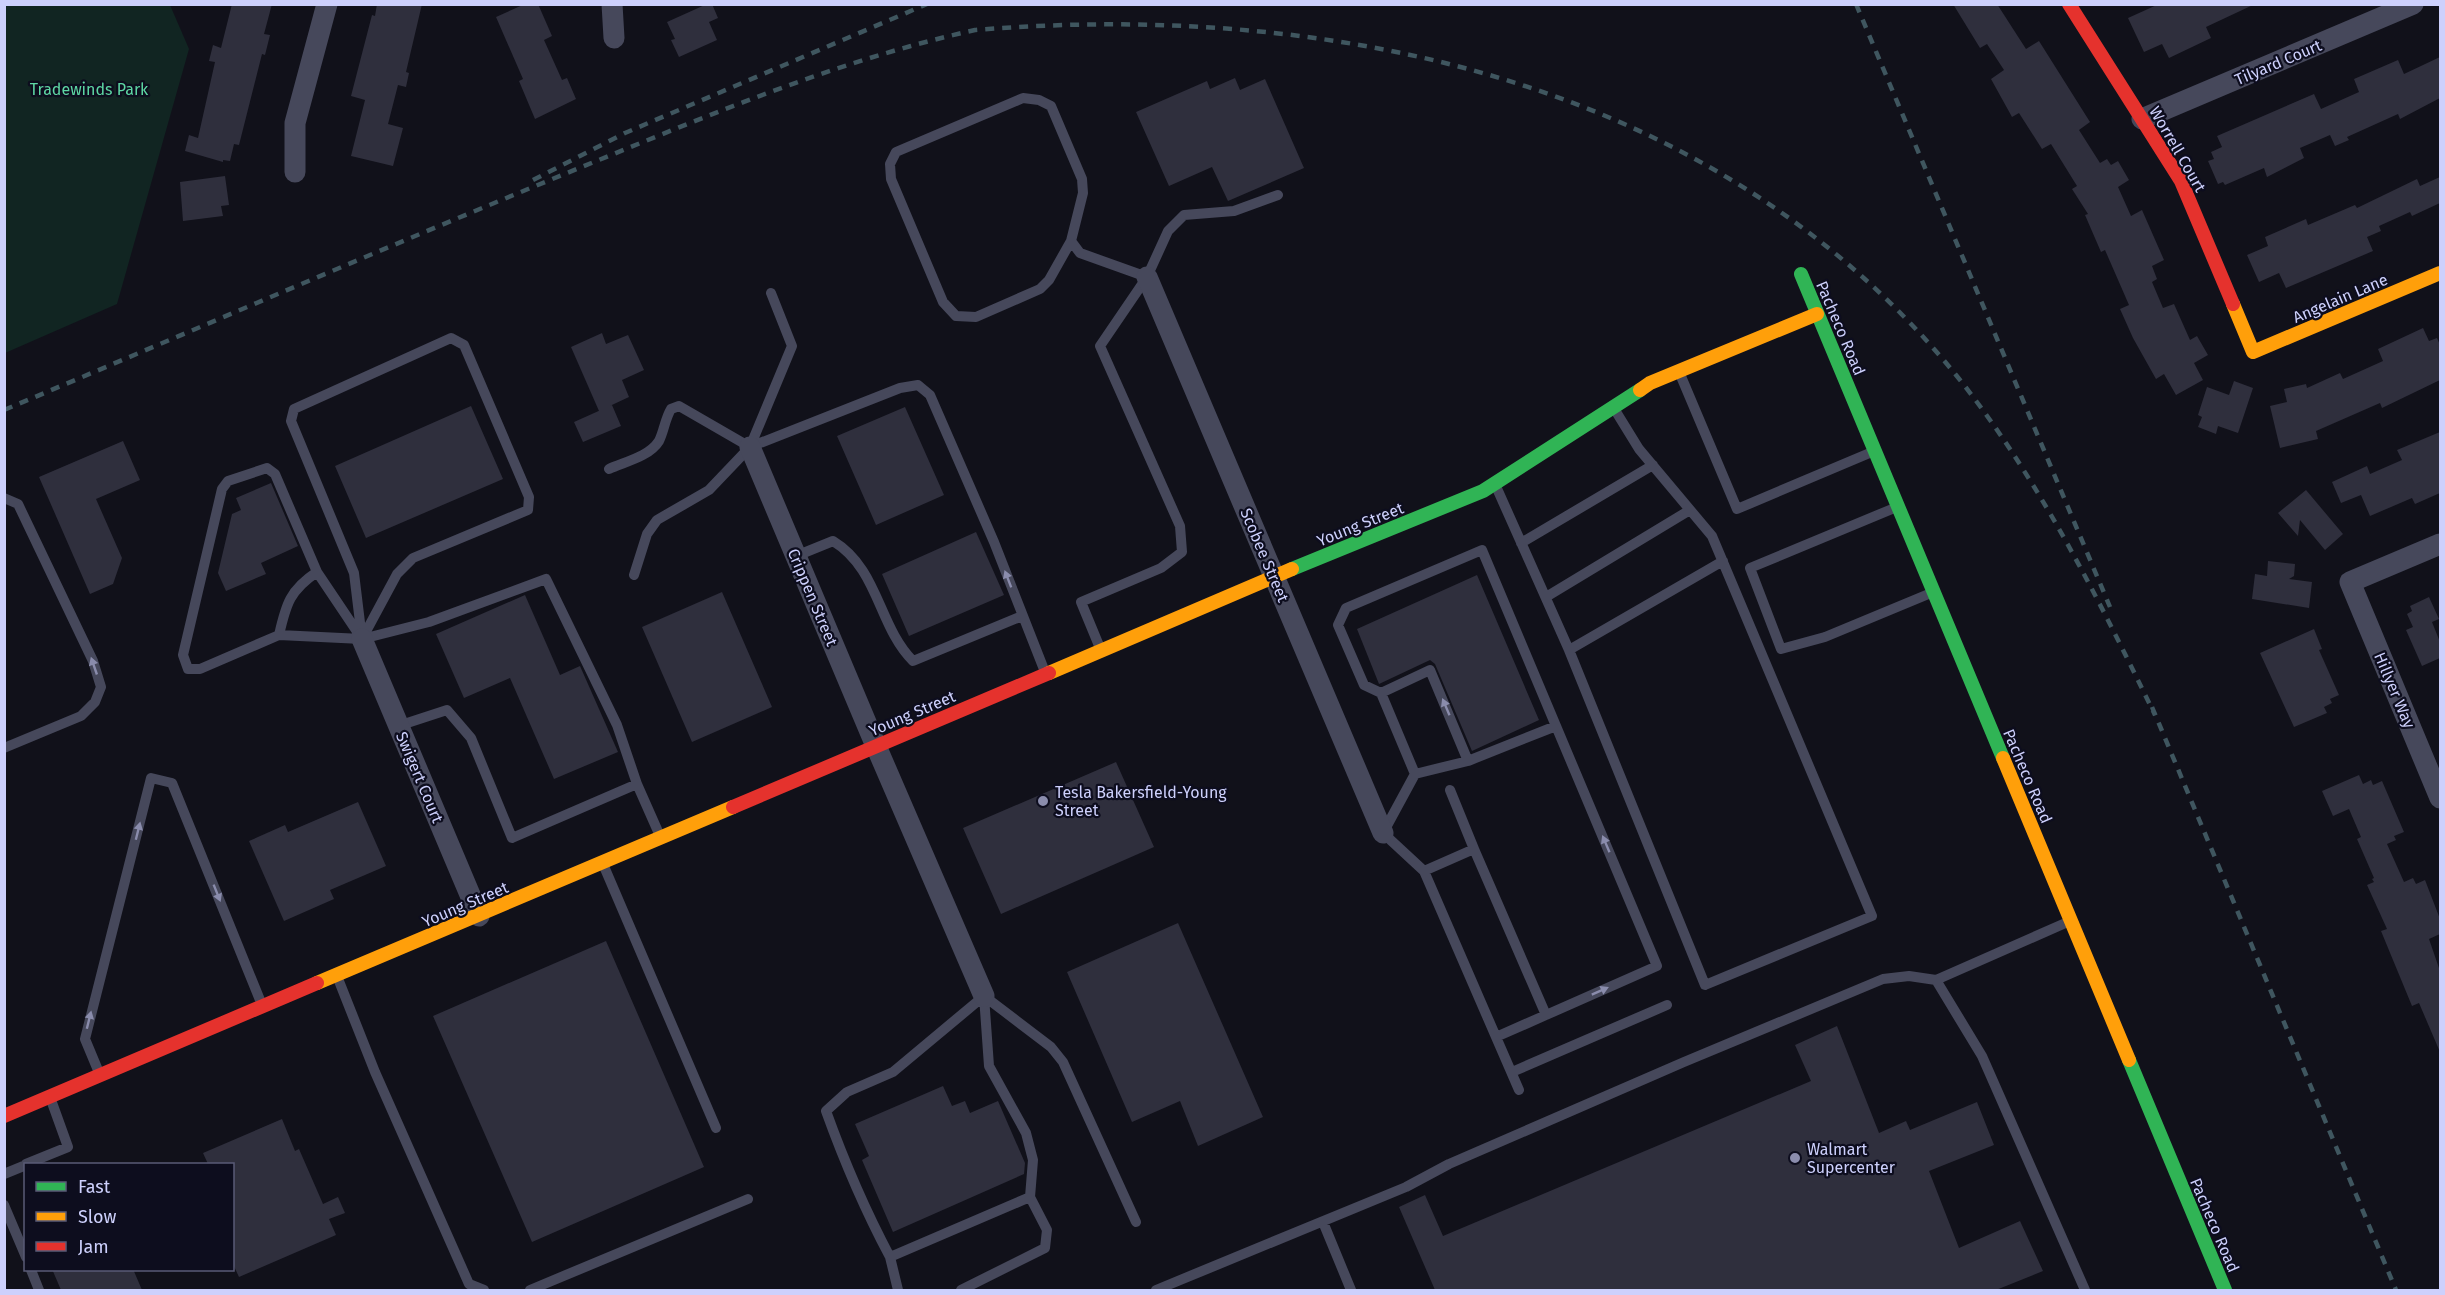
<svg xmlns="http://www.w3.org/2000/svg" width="2445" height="1295" font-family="'Fira Sans',sans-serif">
	<rect width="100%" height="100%" fill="#11111a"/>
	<path fill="#112522" d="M 5,4 L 170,5 L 189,49 L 117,304 L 5,353 Z"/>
	<path fill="#2f2f3d" d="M 232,4 L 272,4 L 264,34 L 270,35 L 265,55 L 262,54 L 239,145 L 234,144 L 230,161 L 223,160 L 223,162 L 185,151 L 189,135 L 198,138 L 215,62 L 209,61 L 213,45 L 221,48 Z
		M 377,4 L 422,4 L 406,72 L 409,73 L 406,87 L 398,85 L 388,124 L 403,128 L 393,166 L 351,156 L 365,100 L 351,96 L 372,15 L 375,16 Z
		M 525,4 L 538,4 L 552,36 L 544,40 L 562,80 L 567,78 L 576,99 L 535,119 L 519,81 L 523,79 L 496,17 Z
		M 707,4 L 712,4 L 718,18 L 709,22 L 717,40 L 679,57 L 671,40 L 675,39 L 667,22 Z
		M 1953,4 L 1997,4 L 2026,49 L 2039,41 L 2090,122 L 2079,130 L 2100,163 L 2107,159 L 2111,165 L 2118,161 L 2129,180 L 2118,187 L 2131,216 L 2142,210 L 2164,260 L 2152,266 L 2157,279 L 2152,282 L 2163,308 L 2174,304 L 2190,340 L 2197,336 L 2208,355 L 2194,363 L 2203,380 L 2176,395 L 2164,374 L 2156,379 L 2133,338 L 2120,309 L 2129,305 L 2105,250 L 2101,252 L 2085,215 L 2088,214 L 2072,189 L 2077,186 L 2051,144 L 2042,149 L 2019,113 L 2012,117 L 1991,79 L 2004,70 L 1987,44 L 1980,48 Z
		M 2159,4 L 2255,4 L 2206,27 L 2211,38 L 2169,58 L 2162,44 L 2144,52 L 2128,18 Z
		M 2440,57 L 2440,98 L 2400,119 L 2398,114 L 2347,137 L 2349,140 L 2335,146 L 2330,135 L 2300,148 L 2304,158 L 2267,177 L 2264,168 L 2225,185 L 2223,182 L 2218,184 L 2208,161 L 2214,159 L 2211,152 L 2222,147 L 2217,136 L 2314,94 L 2321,109 L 2359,92 L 2354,79 L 2398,60 L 2404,74 Z
		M 1235,78 L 1240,90 L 1265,79 L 1304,168 L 1228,201 L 1212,167 L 1169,186 L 1136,112 L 1207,81 L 1210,89 Z
		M 225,176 L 229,205 L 221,206 L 223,216 L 183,221 L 180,182 Z
		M 2440,177 L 2440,203 L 2412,216 L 2410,212 L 2379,226 L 2381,231 L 2367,237 L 2373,251 L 2286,288 L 2279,273 L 2259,282 L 2247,255 L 2268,246 L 2265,237 L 2306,219 L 2308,225 L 2355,205 L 2357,208 L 2417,179 L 2420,186 Z
		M 2423,328 L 2429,341 L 2437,338 L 2440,345 L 2440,380 L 2382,408 L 2380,403 L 2316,431 L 2318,439 L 2280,448 L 2270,406 L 2287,402 L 2284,389 L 2306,384 L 2307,388 L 2340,373 L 2343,379 L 2383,361 L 2378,349 Z
		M 602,333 L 606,344 L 628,335 L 644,370 L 622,380 L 629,397 L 599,411 L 571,347 Z
		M 2234,381 L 2253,388 L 2238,433 L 2218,426 L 2216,434 L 2198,427 L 2202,417 L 2198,415 L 2207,387 L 2229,395 Z
		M 612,405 L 621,426 L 583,442 L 574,422 Z
		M 471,406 L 503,479 L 366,538 L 335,466 Z
		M 905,407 L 944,495 L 876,525 L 837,436 Z
		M 2440,432 L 2440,493 L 2415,504 L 2412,498 L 2370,516 L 2361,495 L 2341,503 L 2332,482 L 2367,466 L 2370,474 L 2402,460 L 2397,450 Z
		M 123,441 L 140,480 L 96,499 L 122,558 L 113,584 L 90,594 L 39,477 Z
		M 271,483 L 298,546 L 261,563 L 266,574 L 226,591 L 218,573 L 232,514 L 241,510 L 236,498 Z
		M 2306,490 L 2343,534 L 2325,550 L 2300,520 L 2298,536 L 2278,513 Z
		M 976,532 L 1004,595 L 909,636 L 882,574 Z
		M 2268,561 L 2295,564 L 2294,576 L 2289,579 L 2312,582 L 2309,608 L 2252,599 L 2255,574 L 2267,576 Z
		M 1477,575 L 1539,720 L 1472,751 L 1435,664 L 1430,660 L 1379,684 L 1357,629 Z
		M 722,592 L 772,707 L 692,742 L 642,627 Z
		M 525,595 L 560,675 L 580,666 L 618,752 L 554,779 L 510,678 L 464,698 L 436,634 Z
		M 2429,597 L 2439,619 L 2432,622 L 2440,642 L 2440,658 L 2422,666 L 2406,630 L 2413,627 L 2407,614 L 2412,611 L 2410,606 Z
		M 2314,629 L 2322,649 L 2319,650 L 2339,695 L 2330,699 L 2332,703 L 2324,707 L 2327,713 L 2294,727 L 2260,653 Z
		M 1116,762 L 1154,847 L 1001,914 L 963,828 Z
		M 2359,775 L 2363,784 L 2371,780 L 2373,785 L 2382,781 L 2404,832 L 2394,836 L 2396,840 L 2387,844 L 2404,882 L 2413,878 L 2416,884 L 2425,880 L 2440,919 L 2440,934 L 2429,939 L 2440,971 L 2440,1052 L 2419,1003 L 2412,1006 L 2381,931 L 2387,929 L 2367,885 L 2374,882 L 2372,879 L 2374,878 L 2357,839 L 2361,837 L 2349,809 L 2333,816 L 2322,791 Z
		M 358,802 L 386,866 L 330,890 L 334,899 L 284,921 L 249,841 L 285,825 L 288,832 Z
		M 1178,923 L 1263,1117 L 1198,1146 L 1180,1101 L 1132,1122 L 1067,972 Z
		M 606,941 L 704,1167 L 532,1242 L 433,1016 Z
		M 1837,1026 L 1879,1133 L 1906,1121 L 1910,1130 L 1977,1102 L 1994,1145 L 1929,1171 L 1959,1248 L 2020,1221 L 2043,1271 L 1996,1290 L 1435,1290 L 1399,1207 L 1425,1195 L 1443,1236 L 1811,1081 L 1795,1045 Z
		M 943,1086 L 952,1106 L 965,1101 L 970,1113 L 998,1101 L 1025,1163 L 1024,1174 L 893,1232 L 862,1160 L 869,1156 L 855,1124 Z
		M 282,1119 L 295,1151 L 299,1149 L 323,1204 L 338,1197 L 345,1213 L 329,1219 L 336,1235 L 239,1277 L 232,1262 L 232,1164 L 208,1164 L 203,1153 Z
		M 52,1269 L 133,1269 L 142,1290 L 61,1290 Z"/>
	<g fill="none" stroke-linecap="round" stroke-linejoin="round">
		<path stroke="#46485b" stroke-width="10" d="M 1071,241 L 1049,280 L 1040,289 L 976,317 L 956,316 L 943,302 L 891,179 L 890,164 L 896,152 L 1023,98 L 1039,100 L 1051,106 L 1082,179 L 1083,193 L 1071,241 L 1080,253 L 1147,277
			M 451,338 L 464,345 L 529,497 L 528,510 L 413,558 L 397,574 L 362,639 L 354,573 L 291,421 L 294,409 Z
			M 1680,374 L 1737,509 L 1872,452
			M 609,469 C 624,462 649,457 659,441 C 664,431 665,419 671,409 L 679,406 L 750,447 L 900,388 L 918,385 L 930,395 L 994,542 L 1045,672
			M 1495,484 L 1569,650 L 1705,985 L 1872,916 L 1712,536 L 1639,449 L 1615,410
			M 4,498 L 18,504 L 93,661 L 101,687 L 95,702 L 81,716 L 4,748
			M 1897,507 L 1750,568 L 1781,649 L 1825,637 L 1931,593
			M 1521,543 L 1653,465
			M 796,556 L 833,541 C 879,569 878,626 913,661 L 1022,616
			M 634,575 L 647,534 L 657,520 L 709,490 L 750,447 L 792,346 L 771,293
			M 1546,597 L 1690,510
			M 279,635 L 200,669 L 188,669 L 183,655 L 222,489 L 228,481 L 267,468 L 275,474 L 317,572 L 362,639 L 279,635 C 286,604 290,590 317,572
			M 362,639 L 429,622 L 546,579 L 617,725 L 637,784
			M 1100,648 L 1081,602 L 1161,568 L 1182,552 L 1180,526 L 1100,346 L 1147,277 L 1168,231 L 1184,215 L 1234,211 L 1278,195
			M 1569,650 L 1723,561
			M 1381,693 L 1430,670 L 1468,761
			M 398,726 L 447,710 L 471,738 L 512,838 L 637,784 L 660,836
			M 1415,774 L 1381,693 L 1364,685 L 1338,625 L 1346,608 L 1482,550 L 1556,726 L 1468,761 L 1415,774 L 1383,833 L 1424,871 L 1474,849 L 1546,1015 L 1496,1037 L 1424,871
			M 1450,790 L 1474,849
			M 603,864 L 716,1128
			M 2070,921 L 1936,980 L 1982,1056 L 2085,1290
			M 337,976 L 375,1072 L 469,1284 L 484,1290
			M 984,996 L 989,1066 L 1026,1133 L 1033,1160 L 1030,1197 L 890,1257 C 865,1210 844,1161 826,1111 L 847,1092 L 893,1072 Z
			M 984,996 L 1051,1047 L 1063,1062 L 1136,1222
			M 1546,1015 L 1657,966 L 1556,726
			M 1496,1037 L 1519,1090
			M 1512,1072 L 1667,1005
			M 100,1075 L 85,1039 L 151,778 L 172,783 L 262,1005
			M 26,1164 L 68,1147 L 50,1097
			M 4,1174 L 26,1165
			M 4,1205 L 26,1257
			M 1323,1222 L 1351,1290
			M 890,1257 L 898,1290
			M 31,1270 L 39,1290
			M 530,1290 L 748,1199
			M 961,1290 L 1045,1248 L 1047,1230 L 1030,1197
			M 1156,1290 L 1406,1187 L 1449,1164 L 1684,1062 L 1883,979 L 1909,976 L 1936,980"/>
		<path stroke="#46485b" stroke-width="21" d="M 612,4 L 614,38
			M 2142,119 L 2413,4
			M 295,172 L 295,123 L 327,4
			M 1147,277 L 1383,833
			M 750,447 L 876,746 L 984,996
			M 2440,544 L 2350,582 L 2440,798
			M 362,639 L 479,916"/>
		<path stroke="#30b455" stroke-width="14" d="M 1801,274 L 2003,758
			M 1292,569 L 1483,491 L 1640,390
			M 2129,1060 L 2225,1290"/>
		<path stroke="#ff9f0a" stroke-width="14" d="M 2233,304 L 2253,352 L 2440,273
			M 1640,390 L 1650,383 L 1817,314
			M 1049,673 L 1292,569
			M 2003,758 L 2129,1060
			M 317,983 L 733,807"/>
		<path stroke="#e5322d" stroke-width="14" d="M 2069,4 L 2181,181 L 2233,304
			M 733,807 L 1049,673
			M 4,1116 L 317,983"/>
		<path stroke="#3f565f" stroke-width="4.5" stroke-dasharray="9 8" stroke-linecap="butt" d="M 1856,4 L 2110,607
			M 533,180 L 625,133 L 927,4
			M 4,410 C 192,331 379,250 567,173 C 700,119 834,61 975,30 C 1341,0 1720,85 1956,375 C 2038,477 2098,598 2155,715
			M 2152,707 L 2396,1290"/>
	</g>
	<defs><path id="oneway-solid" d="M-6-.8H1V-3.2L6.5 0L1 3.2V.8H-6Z" transform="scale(1.5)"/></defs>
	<g fill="#8a8cac">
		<use href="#oneway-solid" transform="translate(1008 579) rotate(-111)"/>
		<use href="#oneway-solid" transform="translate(94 666) rotate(-109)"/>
		<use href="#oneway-solid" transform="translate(1446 707) rotate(-113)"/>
		<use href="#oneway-solid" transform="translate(138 831) rotate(-76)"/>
		<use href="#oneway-solid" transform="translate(1606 844) rotate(-113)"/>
		<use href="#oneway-solid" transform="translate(217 893) rotate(68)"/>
		<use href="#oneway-solid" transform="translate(1600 991) rotate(-24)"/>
		<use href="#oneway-solid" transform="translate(89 1020) rotate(-76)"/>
	</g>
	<g fill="#8b8dad" stroke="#0d0d1e" stroke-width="2">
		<circle cx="1043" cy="801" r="6"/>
		<circle cx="1795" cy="1158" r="6"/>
	</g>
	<g text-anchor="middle" stroke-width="4.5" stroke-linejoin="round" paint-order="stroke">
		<g font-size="16" fill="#cdd0fc" stroke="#0d0d1e">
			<text transform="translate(2278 62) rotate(-23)" y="6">Tilyard Court</text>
			<text transform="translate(2178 149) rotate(60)" y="6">Worrell Court</text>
			<text transform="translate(2340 298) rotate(-23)" y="6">Angelain Lane</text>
			<text transform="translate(1841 328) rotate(67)" y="6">Pacheco Road</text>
			<text transform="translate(1360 524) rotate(-22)" y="6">Young Street</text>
			<text transform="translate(1265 555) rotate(67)" y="6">Scobee Street</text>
			<text transform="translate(813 597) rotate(67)" y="6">Crippen Street</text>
			<text transform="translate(2395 690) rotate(67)" y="6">Hillyer Way</text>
			<text transform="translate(912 713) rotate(-23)" y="6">Young Street</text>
			<text transform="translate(2028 776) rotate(67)" y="6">Pacheco Road</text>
			<text transform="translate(420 777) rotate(67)" y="6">Swigert Court</text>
			<text transform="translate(465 904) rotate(-23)" y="6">Young Street</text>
			<text transform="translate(2215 1225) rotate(67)" y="6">Pacheco Road</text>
		</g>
		<g font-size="16" fill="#5ed7a4" stroke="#0d0d1e">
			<text x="89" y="95">Tradewinds Park</text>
		</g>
		<g font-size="16" fill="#cdd0fc" stroke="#0d0d1e" text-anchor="start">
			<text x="1055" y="798">Tesla Bakersfield-Young<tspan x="1055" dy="18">Street</tspan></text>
			<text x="1807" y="1155">Walmart<tspan x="1807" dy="18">Supercenter</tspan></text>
		</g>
	</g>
	<rect width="2445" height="1295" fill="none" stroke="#cdd0fc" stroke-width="12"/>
	<rect x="24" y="1163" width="210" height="108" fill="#0d0d1e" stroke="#5a5b77" stroke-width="1.5"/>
	<rect x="36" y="1182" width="30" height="9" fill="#30b455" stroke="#5a5b77" stroke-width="1.5"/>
	<text x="78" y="1193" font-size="18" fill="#cdd0fc">Fast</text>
	<rect x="36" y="1212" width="30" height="9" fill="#ff9f0a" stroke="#5a5b77" stroke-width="1.5"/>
	<text x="78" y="1223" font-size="18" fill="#cdd0fc">Slow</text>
	<rect x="36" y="1242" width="30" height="9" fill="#e5322d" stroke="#5a5b77" stroke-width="1.5"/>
	<text x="78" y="1253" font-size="18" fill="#cdd0fc">Jam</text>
</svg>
